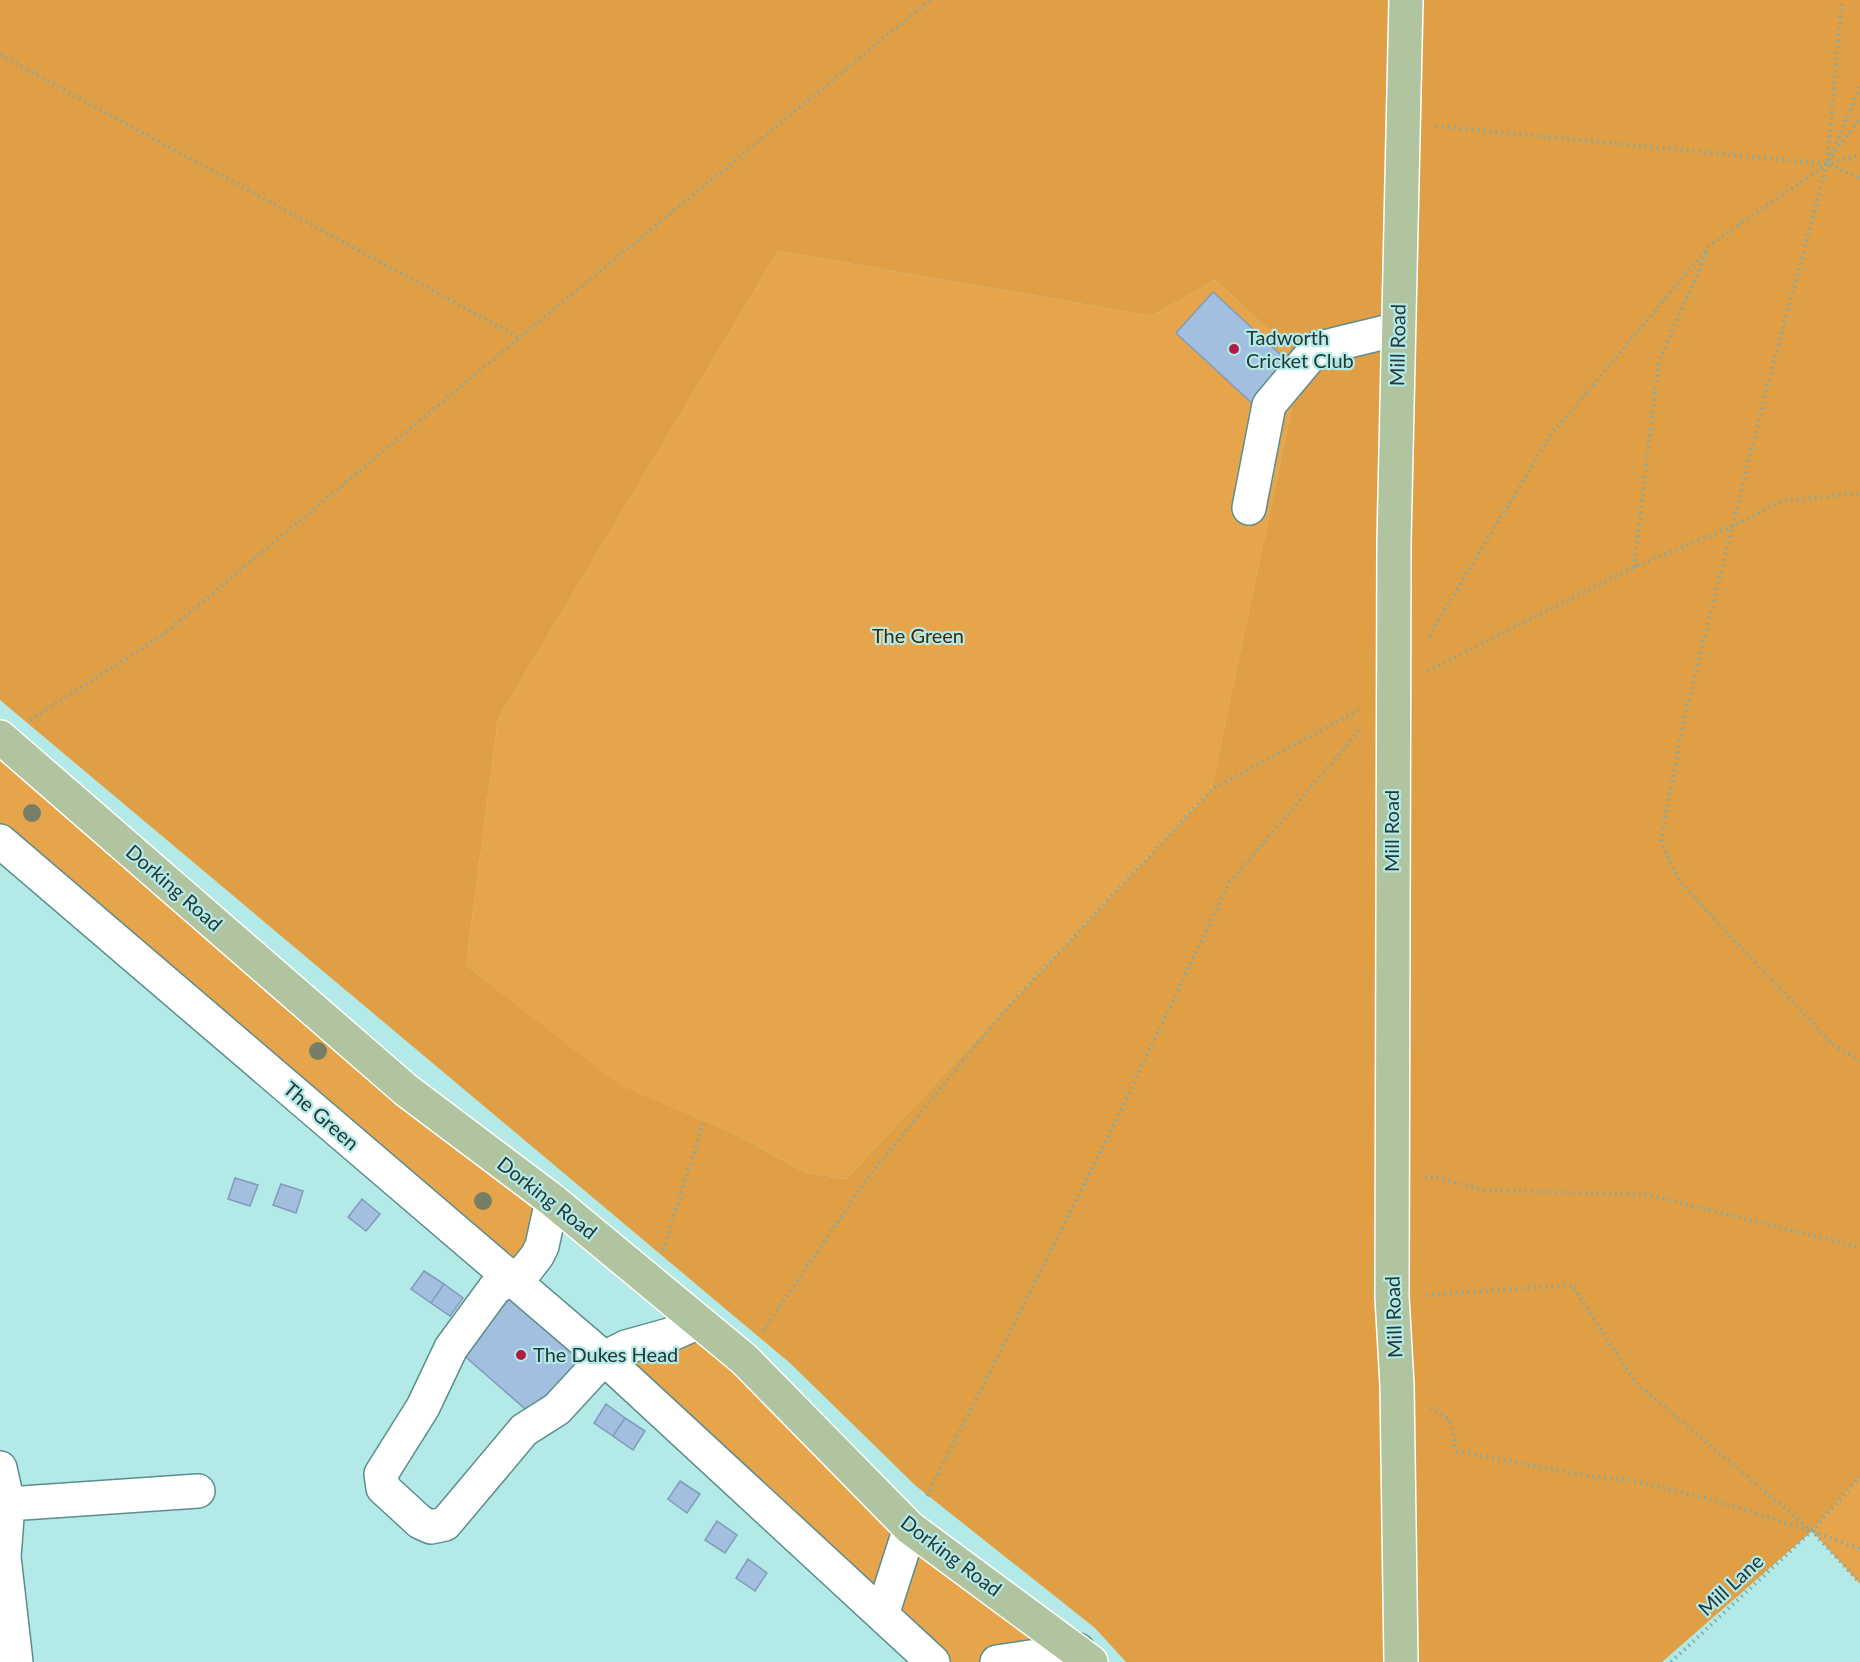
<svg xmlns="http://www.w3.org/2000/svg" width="1860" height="1662" font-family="Lato,sans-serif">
	<rect width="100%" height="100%" fill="#b3e9e7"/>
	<path fill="#e6a54b" d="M 778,251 L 1152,316 L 1215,280 L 1302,360 L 1211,790 L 846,1179 L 804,1172 L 737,1135 L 617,1084 L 466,965 L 498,719 Z
		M 0,738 L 552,1200 L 509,1278 L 0,841 Z
		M 699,1322 L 910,1528 L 1091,1662 L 933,1662 L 642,1392 L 626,1347 Z
		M 1860,1477 L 1860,1584 L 1812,1531 Z"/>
	<path fill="#e09f44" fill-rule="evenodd" d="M 0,0 L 1860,0 L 1860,1477 L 1812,1531 L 1662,1662 L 1126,1662 L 1095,1628 L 916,1486 L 790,1363 L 0,700 ZM 778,251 L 1152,316 L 1215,280 L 1302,360 L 1211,790 L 846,1179 L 804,1172 L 737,1135 L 618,1084 L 466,965 L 498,719 Z"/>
	<path fill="#a3bfdf" stroke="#809bba" stroke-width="1.5" d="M 1213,292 L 1292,365 L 1254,405 L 1176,333 Z
		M 235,1178 L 258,1185 L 250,1206 L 228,1199 Z
		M 281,1184 L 303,1191 L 296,1213 L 273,1205 Z
		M 362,1199 L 380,1214 L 366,1231 L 348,1217 Z
		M 424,1271 L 444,1284 L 431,1303 L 411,1289 Z
		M 444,1284 L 463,1298 L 450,1316 L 431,1303 Z
		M 509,1296 L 581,1358 L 532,1415 L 460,1352 Z
		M 606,1404 L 625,1418 L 613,1436 L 594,1423 Z
		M 625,1418 L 645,1431 L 633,1450 L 613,1436 Z
		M 680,1481 L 700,1494 L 687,1513 L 668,1499 Z
		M 717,1521 L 737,1535 L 725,1553 L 705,1540 Z
		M 748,1559 L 767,1573 L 755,1591 L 736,1578 Z"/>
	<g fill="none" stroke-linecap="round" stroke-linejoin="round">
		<defs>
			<path id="minor" d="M 1249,508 L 1269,405 L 1316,349 L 1398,329
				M 0,841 L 604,1358 L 933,1662
				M 552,1200 L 542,1246 L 537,1256 L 526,1270 L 495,1288 L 451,1348 L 423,1407 L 381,1474 L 383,1488 L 420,1522 L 431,1527 L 445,1524 L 524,1430 L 557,1409 L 604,1358 L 626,1347 L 669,1335 L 699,1322
				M 0,1468 L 8,1504 L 4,1557 L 16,1662
				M 8,1504 L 198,1491
				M 882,1615 L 910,1528
				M 997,1662 L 1078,1650"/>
			<path id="major" d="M 0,737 L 406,1090 L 552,1200 L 744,1359 L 910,1528 L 1091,1662
				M 1401,1662 L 1397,1385 L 1392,1297 L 1394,542 L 1406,0"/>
		</defs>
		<use href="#minor" stroke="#5b8e8c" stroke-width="36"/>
		<use href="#major" stroke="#fff" stroke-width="36"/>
		<path stroke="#80aaa9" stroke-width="4" stroke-dasharray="1.5 4.5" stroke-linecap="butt" d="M 0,55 L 518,337
			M 1860,87 L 1827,164 L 1768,384 L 1683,724 L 1661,841 L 1679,881 L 1833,1045 L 1860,1060
			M 1436,126 L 1827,164 L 1860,178
			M 1832,156 L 1860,118
			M 1827,161 L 1842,0
			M 1634,567 L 1659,361 L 1708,250
			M 1429,636 L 1550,436 L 1711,244 L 1827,164 L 1860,155
			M 1428,671 L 1634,567 L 1733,526 L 1782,501 L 1860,493
			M 30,720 L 160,637 L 519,338 L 930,0
			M 1425,1177 L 1436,1177 L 1484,1190 L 1650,1195 L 1860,1247
			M 663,1250 L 704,1121
			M 1426,1295 L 1572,1285 L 1636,1383 L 1812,1531 L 1860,1583
			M 763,1331 L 870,1175 L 1003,1012 L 1211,790 L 1360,709
			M 1431,1408 L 1449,1419 L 1457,1451 L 1588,1476 L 1630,1480 L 1706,1498 L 1812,1531 L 1860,1549
			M 927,1496 L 1111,1131 L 1229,883 L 1359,731
			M 1671,1662 L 1812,1531 L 1860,1477"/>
		<use href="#minor" stroke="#fff" stroke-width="33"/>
		<use href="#major" stroke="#afc49f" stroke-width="33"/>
	</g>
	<g fill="#757f68">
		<circle cx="32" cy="813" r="9"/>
		<circle cx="318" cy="1051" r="9"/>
		<circle cx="483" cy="1201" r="9"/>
	</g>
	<g fill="#af1c45" stroke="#b3e9e7" stroke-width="2">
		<circle cx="1234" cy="349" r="6"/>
		<circle cx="521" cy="1355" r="6"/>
	</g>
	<g text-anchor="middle" stroke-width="4.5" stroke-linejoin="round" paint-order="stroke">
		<g font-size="20" fill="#233838" stroke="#b3e9e7" text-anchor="start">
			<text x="1246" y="345">Tadworth<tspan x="1246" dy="23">Cricket Club</tspan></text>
			<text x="533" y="1362">The Dukes Head</text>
		</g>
		<g font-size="20" fill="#233838" stroke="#b3e9e7">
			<text transform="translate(1398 345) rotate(-89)" y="7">Mill Road</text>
			<text transform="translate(1392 831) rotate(-90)" y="7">Mill Road</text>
			<text transform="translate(174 888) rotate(41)" y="7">Dorking Road</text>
			<text transform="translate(321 1116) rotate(41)" y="7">The Green</text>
			<text transform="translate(547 1198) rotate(38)" y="7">Dorking Road</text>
			<text transform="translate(1394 1317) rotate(-92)" y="7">Mill Road</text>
			<text transform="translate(951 1556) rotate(37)" y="7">Dorking Road</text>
			<text transform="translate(1731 1585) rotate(-43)" y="7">Mill Lane</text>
		</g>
		<g font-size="20" fill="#432901" stroke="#b3e9e7">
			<text x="918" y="643">The Green</text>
		</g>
	</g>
</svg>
